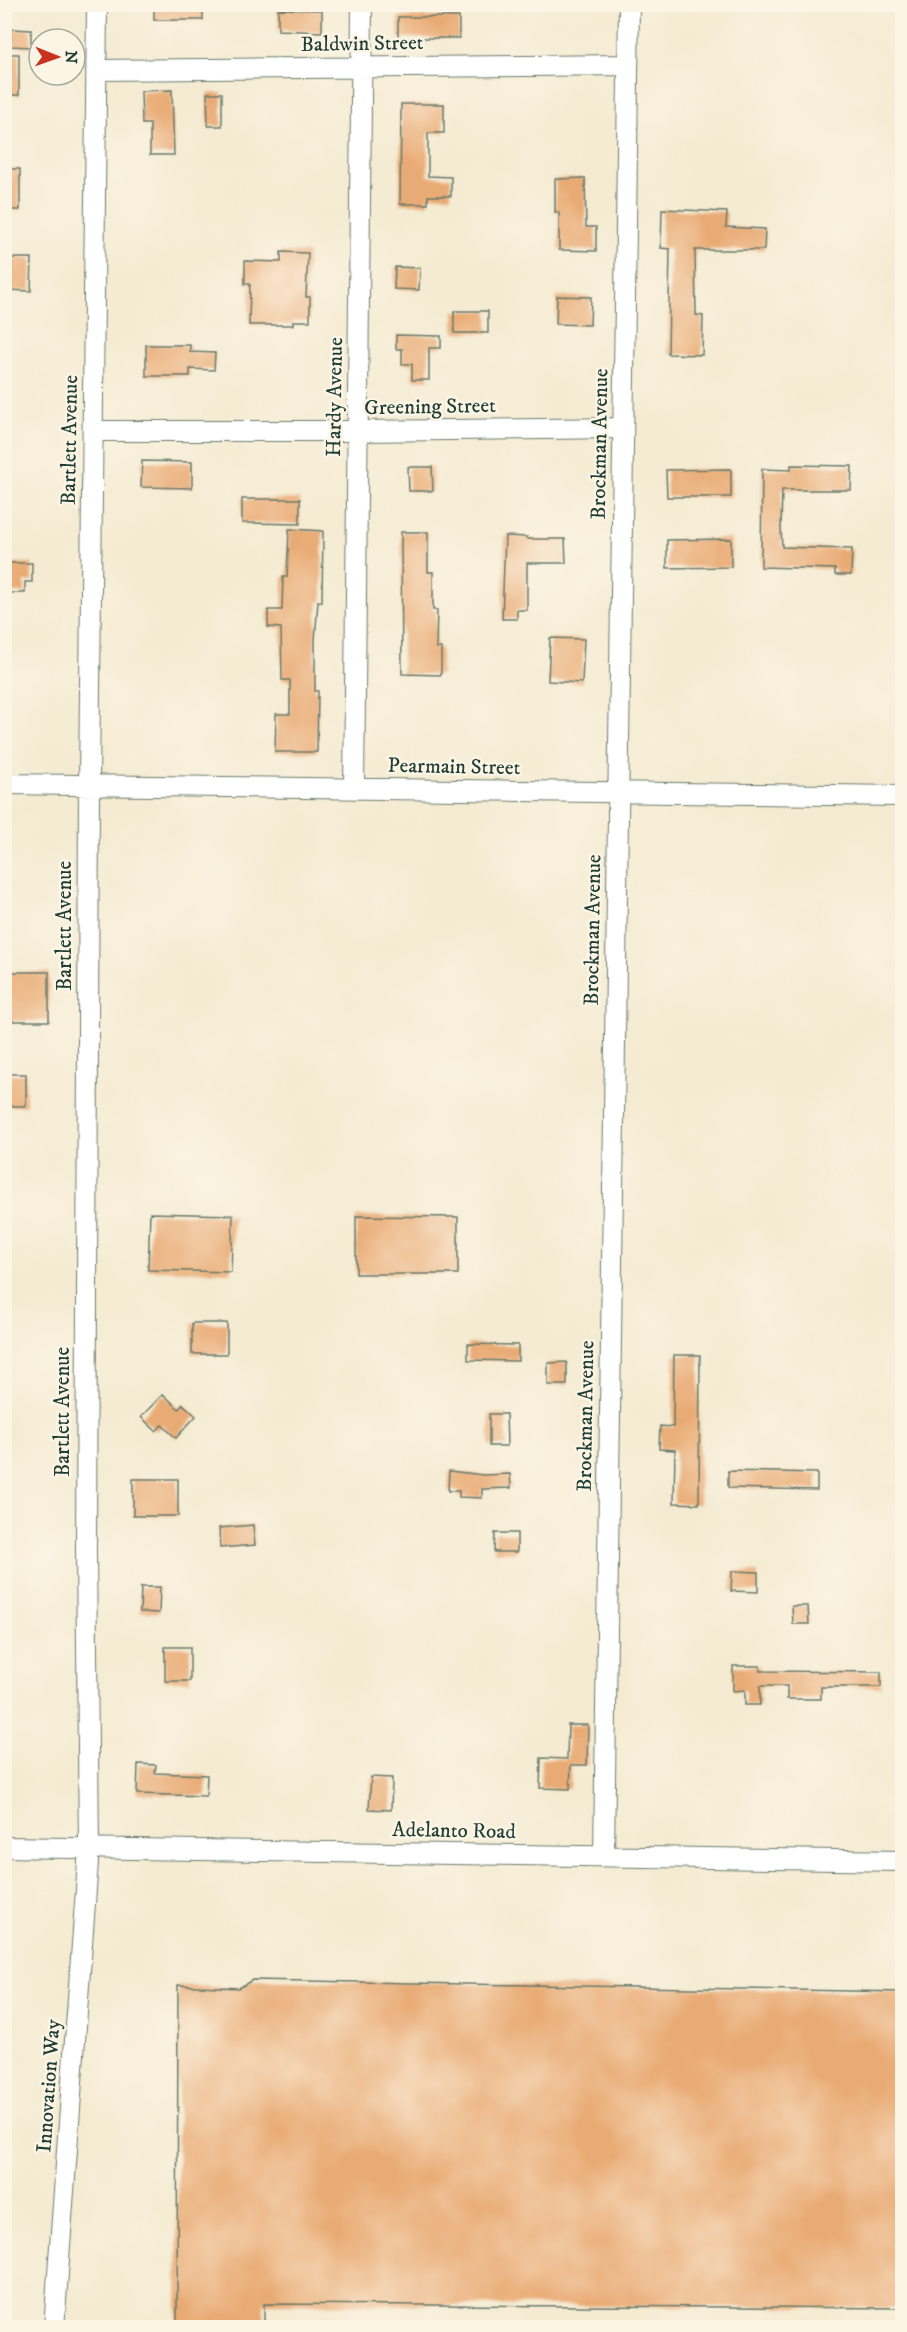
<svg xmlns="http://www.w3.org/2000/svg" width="907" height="2332" font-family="'IM FELL DW Pica',serif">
	<rect width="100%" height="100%" fill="#fcf5e5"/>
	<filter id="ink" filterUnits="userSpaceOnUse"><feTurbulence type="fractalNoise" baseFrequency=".0167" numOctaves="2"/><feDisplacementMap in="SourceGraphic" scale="12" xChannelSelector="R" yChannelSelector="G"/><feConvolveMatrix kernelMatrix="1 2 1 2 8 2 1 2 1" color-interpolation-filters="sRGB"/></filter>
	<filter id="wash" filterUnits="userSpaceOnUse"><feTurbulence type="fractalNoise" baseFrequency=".008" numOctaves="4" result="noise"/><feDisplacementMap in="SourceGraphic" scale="24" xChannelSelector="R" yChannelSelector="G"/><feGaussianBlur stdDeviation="1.35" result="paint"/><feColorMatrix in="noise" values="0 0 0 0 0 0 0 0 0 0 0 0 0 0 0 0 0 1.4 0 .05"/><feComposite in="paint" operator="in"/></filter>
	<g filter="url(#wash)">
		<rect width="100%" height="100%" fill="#f4ebd2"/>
		<g id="blocks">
			<path fill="#e9ab75" d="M 154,4 L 203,4 L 203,20 L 154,20 Z
				M 278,9 L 322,10 L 322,32 L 278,30 Z
				M 398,17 L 459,17 L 459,38 L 398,38 Z
				M 11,29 L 31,30 L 31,47 L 10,46 Z
				M 4,54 L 19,54 L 19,95 L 4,95 Z
				M 172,90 L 174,155 L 150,155 L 150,124 L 142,124 L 141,91 Z
				M 207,93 L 222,93 L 222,126 L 208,126 Z
				M 401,104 L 444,104 L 444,133 L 428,133 L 428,176 L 451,177 L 451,196 L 428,196 L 428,204 L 400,204 Z
				M 4,169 L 20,169 L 20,210 L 4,210 Z
				M 585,178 L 586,227 L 596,227 L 596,251 L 559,250 L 559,212 L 555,212 L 555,179 Z
				M 662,209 L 727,212 L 726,227 L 765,229 L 764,250 L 695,250 L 696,315 L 703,316 L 702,355 L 668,354 L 670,249 L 661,248 Z
				M 281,252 L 308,253 L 306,297 L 310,297 L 310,321 L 293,321 L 293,325 L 249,325 L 250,284 L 245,284 L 245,261 L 281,262 Z
				M 7,258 L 32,258 L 31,291 L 6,290 Z
				M 395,267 L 420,268 L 419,290 L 394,289 Z
				M 557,296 L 591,297 L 590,325 L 556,324 Z
				M 454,311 L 488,311 L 488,333 L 454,333 Z
				M 396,335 L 441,336 L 441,348 L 429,348 L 429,380 L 412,380 L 412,364 L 402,364 L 402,349 L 396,349 Z
				M 146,345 L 190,345 L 190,352 L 215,353 L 214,370 L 190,369 L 190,376 L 146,376 Z
				M 142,461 L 192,462 L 192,488 L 141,487 Z
				M 791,465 L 852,466 L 851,490 L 782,490 L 781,528 L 782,547 L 852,549 L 851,575 L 835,575 L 835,569 L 761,567 L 762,469 L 791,470 Z
				M 408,467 L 432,467 L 433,491 L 409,491 Z
				M 731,469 L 731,497 L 667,497 L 666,470 Z
				M 242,499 L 300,499 L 300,524 L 242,523 Z
				M 289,529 L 323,531 L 322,602 L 318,601 L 315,640 L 315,691 L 318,691 L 317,752 L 275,752 L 276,714 L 290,714 L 290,680 L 282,680 L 281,628 L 268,627 L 268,610 L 282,610 L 283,577 L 287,577 Z
				M 401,532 L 428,532 L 428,572 L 433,572 L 433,610 L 437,610 L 436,648 L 441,648 L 441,675 L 402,674 Z
				M 505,536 L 527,537 L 527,539 L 565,539 L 566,563 L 527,563 L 527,610 L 517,610 L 517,619 L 502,619 Z
				M 731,539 L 731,567 L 667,568 L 667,540 Z
				M 4,563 L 32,563 L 32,582 L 25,582 L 25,593 L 4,593 Z
				M 550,638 L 584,639 L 582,683 L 548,681 Z
				M 4,972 L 49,972 L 49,1021 L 4,1021 Z
				M 4,1074 L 26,1074 L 26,1106 L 4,1106 Z
				M 150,1213 L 233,1215 L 231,1272 L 148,1270 Z
				M 356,1216 L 458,1217 L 458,1274 L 356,1274 Z
				M 192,1323 L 227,1323 L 227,1354 L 192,1354 Z
				M 468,1344 L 518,1345 L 518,1361 L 468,1360 Z
				M 674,1355 L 700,1355 L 699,1504 L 674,1503 L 675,1450 L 659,1449 L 660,1426 L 673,1427 Z
				M 567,1362 L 567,1385 L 548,1385 L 548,1363 Z
				M 163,1394 L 179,1409 L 183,1404 L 196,1416 L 176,1438 L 162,1425 L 156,1431 L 141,1417 Z
				M 489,1414 L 506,1414 L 507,1446 L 489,1446 Z
				M 449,1471 L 483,1475 L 510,1474 L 511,1488 L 482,1489 L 482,1498 L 459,1497 L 459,1491 L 448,1491 Z
				M 728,1471 L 817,1473 L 817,1490 L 731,1488 L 728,1487 Z
				M 133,1479 L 178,1479 L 178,1516 L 133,1516 Z
				M 253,1525 L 255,1545 L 220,1548 L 219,1528 Z
				M 495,1533 L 517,1533 L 517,1552 L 494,1552 Z
				M 732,1571 L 758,1572 L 758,1592 L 731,1591 Z
				M 141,1587 L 160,1587 L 159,1613 L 140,1612 Z
				M 792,1606 L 808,1606 L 809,1624 L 793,1624 Z
				M 165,1647 L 190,1647 L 190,1681 L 165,1681 Z
				M 733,1666 L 760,1666 L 760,1671 L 881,1672 L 881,1687 L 821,1687 L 821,1699 L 787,1699 L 787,1686 L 760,1686 L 760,1705 L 745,1705 L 745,1690 L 733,1691 Z
				M 568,1725 L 588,1725 L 587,1765 L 571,1765 L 570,1789 L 540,1788 L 541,1758 L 567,1759 Z
				M 138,1764 L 156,1765 L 155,1773 L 207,1775 L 206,1796 L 137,1794 Z
				M 371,1777 L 392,1778 L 391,1810 L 369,1809 Z
				M 252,1980 L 903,1992 L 903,2308 L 264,2304 L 264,2328 L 177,2328 L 178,1985 L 239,1988 Z"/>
		</g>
	</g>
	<g filter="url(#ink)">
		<use href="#blocks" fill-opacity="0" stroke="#6a7a6b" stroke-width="1.5"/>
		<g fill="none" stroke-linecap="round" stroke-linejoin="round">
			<defs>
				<path id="minor" d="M 96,70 L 628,65
					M 93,431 L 358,431 L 623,428
					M 4,784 L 902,796
					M 354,789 L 362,4
					M 4,1847 L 902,1861
					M 604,1856 L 629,4
					M 54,2328 L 89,1848 L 86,1551 L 89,786 L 97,4"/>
			</defs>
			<use href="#minor" stroke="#6a7a6b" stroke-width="22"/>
			<use href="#minor" stroke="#fff" stroke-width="20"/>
		</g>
	</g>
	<g text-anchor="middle" stroke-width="5" stroke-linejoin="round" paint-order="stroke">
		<g font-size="21" fill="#1f3d34" stroke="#fcf5e5">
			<text transform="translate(362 43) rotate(-1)" y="7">Baldwin Street</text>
			<text transform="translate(334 397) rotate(-89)" y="7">Hardy Avenue</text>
			<text transform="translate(430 406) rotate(-1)" y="7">Greening Street</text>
			<text transform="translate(69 440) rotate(-89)" y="7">Bartlett Avenue</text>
			<text transform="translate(599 444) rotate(-89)" y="7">Brockman Avenue</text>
			<text transform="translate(454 766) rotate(1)" y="7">Pearmain Street</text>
			<text transform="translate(64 926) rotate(-90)" y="7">Bartlett Avenue</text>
			<text transform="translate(592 930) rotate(-89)" y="7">Brockman Avenue</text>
			<text transform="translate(62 1412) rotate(-90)" y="7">Bartlett Avenue</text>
			<text transform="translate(585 1416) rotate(-89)" y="7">Brockman Avenue</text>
			<text transform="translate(454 1830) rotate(1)" y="7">Adelanto Road</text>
			<text transform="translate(48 2086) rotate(-86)" y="7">Innovation Way</text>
		</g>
	</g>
	<rect width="907" height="2332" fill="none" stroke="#fcf5e5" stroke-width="24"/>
	<g transform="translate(57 57) rotate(91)"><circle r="28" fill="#fcf5e5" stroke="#a4ab9e" stroke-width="1.5"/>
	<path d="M0-4.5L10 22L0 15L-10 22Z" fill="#c8321e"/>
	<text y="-9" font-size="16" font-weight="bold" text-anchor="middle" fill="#1f3d34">N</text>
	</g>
</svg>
